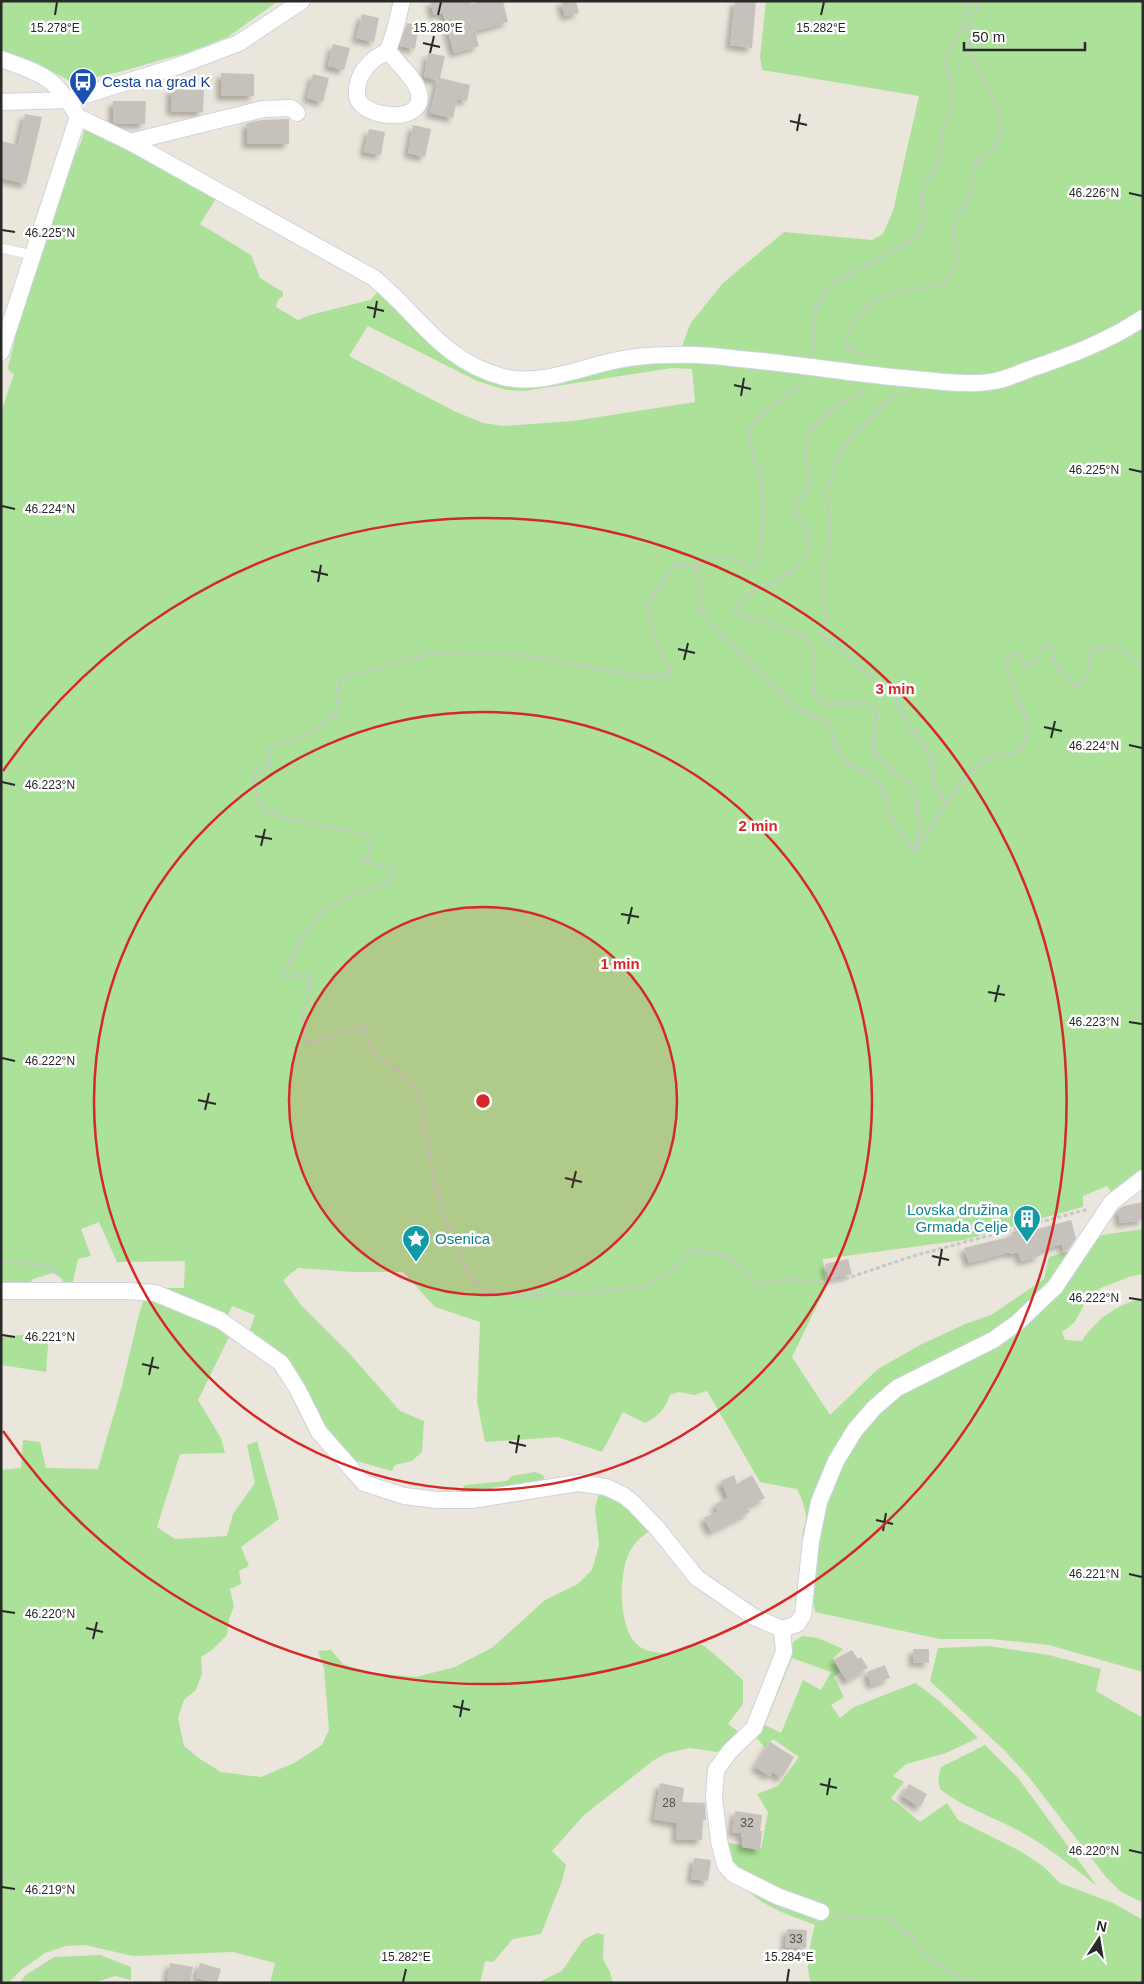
<svg xmlns="http://www.w3.org/2000/svg" width="1144" height="1984" font-family="Arial,sans-serif">
	<defs>
		<filter id="shadow"><feDropShadow dx="-4.5" dy="4.5" stdDeviation="2.5" flood-color="#0004"/></filter>
	</defs>
	<rect width="100%" height="100%" fill="#ebe6db"/>
	<path fill="#abe198" fill-rule="evenodd" d="M 1,1 L 278,1 L 228,37 L 186,53 L 119,72 L 72,82 L 32,61 L 1,51 Z
		M 766,1 L 1143,1 L 1143,311 L 1110,330 L 1006,372 L 974,377 L 682,347 L 690,324 L 723,283 L 784,232 L 872,240 L 883,234 L 893,211 L 919,96 L 762,70 L 760,57 Z
		M 85,128 L 217,197 L 200,224 L 251,255 L 260,278 L 283,292 L 283,296 L 278,300 L 276,307 L 298,320 L 310,315 L 370,300 L 380,290 L 497,382 L 646,361 L 694,362 L 957,389 L 1143,326 L 1143,1172 L 1112,1193 L 1107,1186 L 1083,1196 L 1083,1207 L 964,1240 L 823,1259 L 826,1287 L 792,1357 L 830,1415 L 878,1369 L 920,1345 L 965,1324 L 991,1315 L 1044,1279 L 1049,1257 L 1077,1249 L 1015,1320 L 852,1426 L 806,1547 C 798,1533 806,1529 806,1516 C 805,1506 801,1498 797,1489 L 760,1482 L 707,1391 L 694,1395 L 679,1392 L 670,1395 C 665,1409 659,1416 645,1423 L 623,1412 L 602,1452 L 558,1437 L 485,1442 L 477,1401 L 480,1322 L 435,1307 L 403,1272 L 353,1272 L 298,1268 L 283,1280 L 301,1305 L 349,1353 L 400,1411 L 424,1421 L 422,1452 L 412,1461 L 395,1465 L 392,1471 L 356,1461 L 324,1430 L 319,1415 L 299,1375 L 272,1346 L 250,1330 L 255,1315 L 232,1306 L 226,1319 L 165,1293 L 166,1288 L 184,1288 L 185,1261 L 117,1262 L 99,1222 L 81,1229 L 91,1256 L 78,1259 L 72,1287 L 64,1287 L 62,1279 L 53,1273 L 33,1279 L 27,1286 L 1,1286 L 1,412 L 14,374 L 10,372 L 8,368 L 20,317 L 70,165 L 81,142 ZM 368,326 L 477,381 L 506,390 L 524,391 L 672,368 L 692,369 L 695,402 L 573,421 L 504,426 L 483,423 L 454,411 L 349,356 Z
		M 1143,1229 L 1143,1274 L 1129,1277 L 1101,1288 L 1085,1303 L 1075,1322 L 1062,1332 L 1065,1340 L 1082,1341 C 1095,1320 1118,1303 1143,1299 L 1143,1672 L 1049,1645 L 991,1639 L 940,1639 L 815,1612 L 810,1583 L 816,1539 L 833,1479 L 858,1433 L 886,1405 L 926,1378 L 998,1343 L 1095,1236 Z
		M 145,1297 L 231,1333 L 198,1400 L 221,1438 L 225,1453 L 180,1454 L 157,1527 L 175,1539 L 227,1536 L 233,1514 L 255,1483 L 247,1445 L 257,1441 L 279,1519 L 241,1547 L 249,1566 L 239,1571 L 241,1584 L 230,1589 L 234,1606 L 229,1619 L 227,1635 L 212,1650 L 201,1657 L 202,1674 L 196,1690 L 184,1700 L 178,1718 L 184,1746 L 200,1759 L 221,1772 L 261,1777 L 294,1763 L 322,1745 L 329,1730 L 324,1668 L 318,1651 L 331,1650 L 343,1664 L 371,1673 L 416,1677 L 455,1667 L 493,1647 L 545,1600 L 578,1584 L 592,1570 L 599,1545 L 595,1508 L 600,1490 L 615,1496 L 653,1529 C 642,1536 635,1541 629,1553 C 618,1576 617,1640 646,1650 C 652,1652 663,1654 669,1653 C 679,1651 691,1641 702,1645 C 708,1647 736,1674 743,1680 L 743,1704 L 728,1724 L 740,1733 L 717,1752 L 690,1748 L 667,1753 L 654,1760 L 584,1815 L 552,1851 L 566,1865 L 562,1881 L 541,1934 L 513,1939 L 493,1962 L 485,1961 L 480,1983 L 270,1983 L 275,1963 L 233,1952 L 133,1956 L 85,1945 L 66,1946 L 45,1953 L 21,1970 L 8,1983 L 1,1983 L 1,1470 L 21,1468 L 23,1440 L 40,1442 L 46,1468 L 98,1469 L 122,1386 L 139,1314 Z
		M 49,1332 L 46,1372 L 1,1365 L 1,1337 Z
		M 535,1472 L 543,1475 L 546,1483 L 459,1494 L 465,1485 L 507,1481 L 512,1476 Z
		M 802,1636 L 818,1638 L 843,1649 L 833,1658 L 840,1672 L 834,1677 L 844,1697 L 831,1705 L 840,1718 L 854,1707 L 915,1683 C 938,1698 958,1718 978,1738 L 946,1753 L 906,1764 L 893,1776 L 904,1782 L 891,1798 L 920,1822 L 947,1803 L 958,1820 L 1020,1851 L 1043,1866 L 1060,1883 L 1113,1903 L 1143,1920 L 1143,1983 L 811,1983 C 804,1965 811,1942 815,1925 C 790,1915 757,1906 741,1882 C 734,1870 729,1855 724,1842 L 761,1849 L 768,1812 L 757,1794 L 778,1786 L 799,1757 L 773,1739 L 765,1748 L 755,1736 L 781,1676 L 793,1642 ZM 792,1658 L 831,1672 L 821,1690 L 803,1680 L 781,1733 L 765,1725 Z
		M 988,1646 L 1049,1655 L 1101,1669 L 1096,1691 L 1143,1718 L 1143,1903 L 1120,1891 L 1106,1877 L 1028,1776 L 1004,1750 L 930,1681 L 938,1648 Z
		M 985,1745 L 1018,1778 L 1097,1886 C 1073,1867 1048,1847 1021,1832 C 994,1817 964,1808 940,1789 L 938,1779 L 941,1767 Z
		M 597,1933 L 604,1935 L 603,1959 L 610,1972 L 613,1983 L 541,1983 L 541,1981 L 562,1971 L 583,1940 Z
		M 100,1955 L 131,1967 L 131,1980 L 115,1976 L 93,1983 L 19,1983 L 26,1975 L 54,1957 Z"/>
	<path fill="#c6c2bb" filter="url(#shadow)" d="M 430,1 L 471,1 L 471,4 L 480,1 L 503,1 L 508,22 L 475,31 L 479,46 L 454,53 L 443,13 L 434,15 Z
		M 561,1 L 576,1 L 579,13 L 565,16 Z
		M 735,1 L 756,1 L 752,48 L 730,45 Z
		M 362,14 L 379,18 L 374,42 L 356,38 Z
		M 407,23 L 419,25 L 415,49 L 400,46 Z
		M 333,44 L 350,48 L 344,70 L 328,66 Z
		M 428,53 L 445,56 L 440,78 L 470,85 L 467,101 L 457,99 L 453,118 L 430,113 L 438,80 L 424,77 Z
		M 221,73 L 254,74 L 254,96 L 221,96 Z
		M 313,74 L 329,78 L 323,102 L 307,98 Z
		M 171,89 L 204,90 L 203,112 L 171,111 Z
		M 113,101 L 146,101 L 145,124 L 113,123 Z
		M 25,114 L 42,117 L 26,184 L 1,178 L 1,141 L 18,145 Z
		M 289,119 L 289,144 L 247,144 L 247,123 L 262,120 Z
		M 413,125 L 431,129 L 425,157 L 408,153 Z
		M 369,129 L 385,132 L 381,155 L 364,152 Z
		M 1143,1202 L 1143,1220 L 1120,1223 L 1118,1211 L 1119,1209 L 1124,1206 Z
		M 1071,1220 L 1076,1238 L 1068,1250 L 1064,1251 L 1062,1244 L 1038,1251 L 1040,1256 L 1021,1261 L 1018,1252 L 1011,1254 L 1010,1252 L 969,1263 L 964,1248 L 1013,1236 L 1012,1232 L 1026,1228 L 1027,1232 Z
		M 848,1259 L 852,1274 L 829,1279 L 825,1264 Z
		M 734,1475 L 737,1484 L 752,1475 L 765,1498 L 747,1507 L 750,1512 L 711,1532 L 704,1518 L 718,1511 L 715,1504 L 728,1498 L 721,1481 Z
		M 913,1649 L 929,1649 L 929,1663 L 913,1662 Z
		M 852,1650 L 858,1659 L 861,1657 L 868,1668 L 847,1681 L 834,1660 Z
		M 885,1665 L 890,1678 L 871,1685 L 867,1672 Z
		M 770,1742 L 794,1757 L 782,1778 L 772,1772 L 770,1776 L 755,1767 Z
		M 660,1783 L 684,1788 L 682,1802 L 705,1803 L 706,1820 L 703,1820 L 702,1840 L 676,1839 L 677,1823 L 654,1819 Z
		M 909,1784 L 927,1794 L 920,1807 L 902,1796 Z
		M 735,1811 L 762,1815 L 760,1831 L 762,1831 L 760,1850 L 742,1847 L 743,1838 L 741,1838 L 741,1833 L 732,1832 Z
		M 694,1858 L 711,1860 L 708,1881 L 691,1879 Z
		M 787,1929 L 807,1930 L 806,1948 L 785,1947 Z
		M 170,1963 L 193,1967 L 190,1983 L 167,1980 Z
		M 200,1963 L 221,1969 L 217,1983 L 196,1978 Z"/>
	<g fill="none" stroke-linecap="round" stroke-linejoin="round">
		<defs>
			<path id="lane" d="M 1,248 L 32,255"/>
			<path id="street" d="M 388,51 C 396,61 414,78 418,90 C 431,127 355,119 357,93 C 357,78 365,66 376,58 C 380,55 386,53 388,49 C 395,35 398,16 402,1
				M 1,59 C 43,74 55,77 78,117 L 1,352
				M 1,102 L 69,100 L 178,66 L 239,43 L 302,1
				M 78,117 L 130,142 L 374,278 C 420,316 441,360 503,377 C 540,386 577,369 613,361 C 631,357 651,355 670,355 C 693,354 717,356 740,359 C 798,364 855,374 913,379 C 940,381 968,386 995,381 C 1007,379 1019,373 1030,369 C 1069,356 1109,341 1143,318
				M 130,142 L 263,109 L 291,108 L 297,113
				M 1,1291 L 127,1291 L 155,1293 L 220,1320 L 281,1363 L 298,1390 L 319,1432 L 364,1483 L 404,1496 L 437,1500 L 471,1500 L 578,1483 L 606,1487 L 623,1495 L 633,1503 L 657,1528 L 697,1578 L 754,1617 L 782,1629 L 797,1624 L 803,1615 L 811,1541 L 819,1502 L 836,1461 L 855,1430 L 874,1408 L 897,1388 L 993,1340 L 1017,1323 L 1055,1287 L 1112,1202 L 1143,1178
				M 782,1629 L 784,1652 L 754,1728 L 730,1751 L 716,1770 L 714,1797 L 719,1841 L 725,1865 L 733,1874 L 777,1896 L 821,1912"/>
		</defs>
		<use href="#lane" stroke="#d0d2e2" stroke-width="10"/>
		<use href="#street" stroke="#d0d2e2" stroke-width="18"/>
		<path stroke="#c7c7c7" stroke-width="3" stroke-dasharray="4 2.5" stroke-linecap="butt" d="M 814,353 L 812,335 L 816,308 L 834,281 L 907,244 L 920,231 L 924,218 L 921,193 L 924,182 L 933,172 L 940,154 L 943,129 L 952,105 L 953,92 L 947,66 L 947,56 L 957,40 L 969,1
			M 866,357 L 854,352 L 845,343 C 851,312 875,299 903,291 C 922,285 943,292 953,270 C 961,252 952,243 954,226 C 956,213 968,205 971,192 C 973,185 971,177 973,170 C 980,152 1000,151 1001,126 C 1001,114 996,104 991,94 C 983,78 973,59 969,41 C 967,30 975,11 980,1
			M 806,382 C 790,394 759,412 750,430 C 746,440 758,467 761,478 C 765,499 763,543 758,563 L 751,568 C 727,558 717,547 697,570 L 701,591 L 697,603 L 711,624 L 797,709 L 827,722 L 833,732 L 838,753 L 847,763 L 866,772 L 881,785 L 895,827 L 916,850
			M 864,390 L 857,397 L 835,406 L 808,433 L 805,451 L 810,476 L 806,490 L 797,501 L 795,514 C 799,518 805,524 807,529 C 816,548 798,567 784,577 C 767,589 742,590 735,611 C 747,619 758,619 772,623 C 814,636 819,650 813,691 L 821,704 L 863,703 L 874,706 C 880,721 870,733 874,748 C 877,760 894,770 903,778 C 923,795 918,827 916,851
			M 898,393 L 881,408 L 842,449 L 826,490 L 831,532 L 822,581 L 826,615 L 820,635 L 835,643 L 856,665 L 891,690 L 908,725 L 931,757 L 934,789 L 947,804
			M 700,566 L 675,565 L 647,605 L 656,644 L 672,675 L 639,676 L 525,655 L 431,654 L 341,678 L 336,714 L 310,733 L 268,749 L 270,764 L 254,775 C 255,787 256,798 264,808 C 275,820 346,830 364,833 L 372,850 L 361,860 L 396,870 L 394,877 C 372,891 349,896 327,908 C 314,915 289,962 283,977 L 309,974 L 311,985 L 303,1016 L 306,1044 L 364,1026 L 370,1050 L 394,1067 L 419,1095 L 435,1183 L 446,1222 L 471,1278 L 483,1290 L 513,1296 L 587,1293 L 644,1287 L 669,1273 L 691,1251 C 728,1252 734,1258 758,1285 L 782,1279 L 827,1282 L 842,1280 L 913,1256 L 1089,1209
			M 916,850 C 934,823 959,778 985,760 C 996,752 1020,759 1025,742 C 1033,716 1013,693 1007,670 C 1006,665 1007,660 1008,655 L 1017,653 L 1026,666 L 1034,664 L 1045,643 L 1051,646 C 1056,669 1059,673 1077,687 L 1086,678 L 1092,650 C 1102,647 1114,644 1124,650 C 1131,655 1135,662 1143,666
			M 1,1262 C 23,1263 37,1262 58,1271 L 59,1277
			M 834,1914 L 861,1919 L 890,1918 L 937,1964 L 973,1983"/>
		<use href="#lane" stroke="#fff" stroke-width="9"/>
		<use href="#street" stroke="#fff" stroke-width="16"/>
	</g>
	<path fill="none" stroke="#292929" stroke-width="2" d="M 55,15 L 57,2M 438,15 L 441,2M 821,15 L 824,2M 423,43 L 440,47M 430,53 L 434,36M 790,121 L 807,125M 797,131 L 800,114M 1129,193 L 1142,196M 2,230 L 15,232M 367,307 L 384,311M 374,318 L 377,301M 734,385 L 751,389M 741,396 L 744,378M 1129,469 L 1142,472M 2,506 L 15,509M 311,571 L 328,575M 318,582 L 321,565M 678,649 L 695,653M 684,660 L 688,643M 1044,727 L 1062,731M 1051,738 L 1055,721M 1129,745 L 1142,748M 2,782 L 15,785M 255,836 L 272,839M 261,846 L 265,829M 621,914 L 639,917M 628,924 L 632,907M 988,992 L 1005,995M 995,1002 L 999,985M 1129,1022 L 1142,1024M 2,1058 L 15,1061M 198,1100 L 216,1104M 205,1110 L 209,1093M 565,1178 L 582,1182M 572,1188 L 576,1171M 932,1256 L 949,1260M 939,1266 L 942,1249M 1129,1298 L 1142,1300M 2,1335 L 15,1337M 142,1364 L 159,1368M 149,1375 L 153,1357M 509,1442 L 526,1446M 516,1453 L 519,1435M 876,1520 L 893,1524M 883,1531 L 886,1513M 1129,1574 L 1142,1577M 2,1611 L 15,1613M 86,1628 L 103,1632M 93,1639 L 97,1622M 453,1706 L 470,1710M 460,1717 L 463,1700M 820,1784 L 837,1788M 827,1795 L 830,1778M 1129,1850 L 1142,1853M 2,1887 L 15,1889M 403,1982 L 406,1969M 787,1982 L 789,1969"/>
	<circle cx="483" cy="1101" r="194" fill="#d62828" fill-opacity=".12"/>
	<g fill="none" stroke="#d62828" stroke-width="2.5">
		<circle cx="483" cy="1101" r="194"/>
		<circle cx="483" cy="1101" r="389"/>
		<path d="M3 771A583 583 0 1 1 3 1431"/>
	</g>
	<defs>
		<symbol id="bus-pin" viewBox="-11 -11 22 30"><path d="M0 17L-7.5 6A9.5 9.5 0 1 1 7.5 6Z" fill="#1a4fb4" stroke="#fff"/><path d="M-5-6H5V4H4V6H2V4H-2V6H-4V4H-5ZM-3.5-4V0h7V-4ZM-3.5 1.2v1.5H-2V1.2ZM2 1.2v1.5H3.5V1.2Z" fill="#fff"/></symbol>
		<symbol id="building-pin" viewBox="-11 -11 22 30"><path d="M0 17L-7.5 6A9.5 9.5 0 1 1 7.5 6Z" fill="#0f9aa8" stroke="#fff"/><path d="M-4-6H4V6H1V3H-1V6H-4ZM-2.5-4.3h1.7v1.8h-1.7ZM.8-4.3h1.7v1.8H.8ZM-2.5-1h1.7V.8h-1.7ZM.8-1h1.7V.8H.8Z" fill="#fff"/></symbol>
		<symbol id="sight-pin" viewBox="-11 -11 22 30"><path d="M0 17L-7.5 6A9.5 9.5 0 1 1 7.5 6Z" fill="#0f9aa8" stroke="#fff"/><path d="M0-6L1.8-2.2L6-1.7L2.9 1.2L3.7 5.4L0 3.3L-3.7 5.4L-2.9 1.2L-6-1.7L-1.8-2.2Z" fill="#fff"/></symbol>
	</defs>
	<g fill-rule="evenodd">
		<use href="#bus-pin" x="67" y="66" width="32" height="43"/>
		<use href="#building-pin" x="1011" y="1203" width="32" height="43"/>
		<use href="#sight-pin" x="400" y="1223" width="32" height="43"/>
	</g>
	<g text-anchor="middle" stroke-width="5" stroke-linejoin="round" paint-order="stroke">
		<g font-size="12" fill="#504f4e">
			<text x="669" y="1807">28</text>
			<text x="747" y="1827">32</text>
			<text x="796" y="1943">33</text>
		</g>
		<g font-size="15" fill="#164399" stroke="#fff" text-anchor="start">
			<text x="102" y="87">Cesta na grad K</text>
		</g>
		<g font-size="15" fill="#0d838f" stroke="#fff" text-anchor="end">
			<text x="1008" y="1215">Lovska družina<tspan x="1008" dy="17">Grmada Celje</tspan></text>
			<text x="435" y="1244" text-anchor="start">Osenica</text>
		</g>
	</g>
	<g font-size="12" text-anchor="middle" fill="#292929" stroke="#fff" stroke-width="5" stroke-linejoin="round" paint-order="stroke">
		<text x="55" y="32">15.278°E</text>
		<text x="438" y="32">15.280°E</text>
		<text x="821" y="32">15.282°E</text>
		<text x="1094" y="197">46.226°N</text>
		<text x="50" y="237">46.225°N</text>
		<text x="1094" y="474">46.225°N</text>
		<text x="50" y="513">46.224°N</text>
		<text x="1094" y="750">46.224°N</text>
		<text x="50" y="789">46.223°N</text>
		<text x="1094" y="1026">46.223°N</text>
		<text x="50" y="1065">46.222°N</text>
		<text x="1094" y="1302">46.222°N</text>
		<text x="50" y="1341">46.221°N</text>
		<text x="1094" y="1578">46.221°N</text>
		<text x="50" y="1618">46.220°N</text>
		<text x="1094" y="1855">46.220°N</text>
		<text x="50" y="1894">46.219°N</text>
		<text x="406" y="1961">15.282°E</text>
		<text x="789" y="1961">15.284°E</text>
	</g>
	<circle cx="483" cy="1101" r="8" fill="#d62828" stroke="#fff" stroke-width="2.5"/>
	<g font-size="15" text-anchor="middle" font-weight="bold" fill="#d62828" stroke="#fff" stroke-width="5" stroke-linejoin="round" paint-order="stroke">
		<text x="895" y="694">3 min</text>
		<text x="758" y="831">2 min</text>
		<text x="620" y="969">1 min</text>
	</g>
	<rect width="1144" height="1984" fill="none" stroke="#292929" stroke-width="5"/>
	<g transform="translate(1099 1939) rotate(12)" stroke="#ffffff" stroke-width="4" paint-order="stroke">
	<path d="M0-4L9 19L0 12L-9 19Z" fill="#292929"/>
	<text y="-8" font-size="14" font-weight="bold" text-anchor="middle" fill="#292929">N</text>
	</g>
	<path d="M964 42v8h121v-8" fill="none" stroke="#292929" stroke-width="2.5"/>
	<text x="972" y="42" font-size="15" fill="#292929" stroke="#ffffff" stroke-width="4" paint-order="stroke">50 m</text>
</svg>
